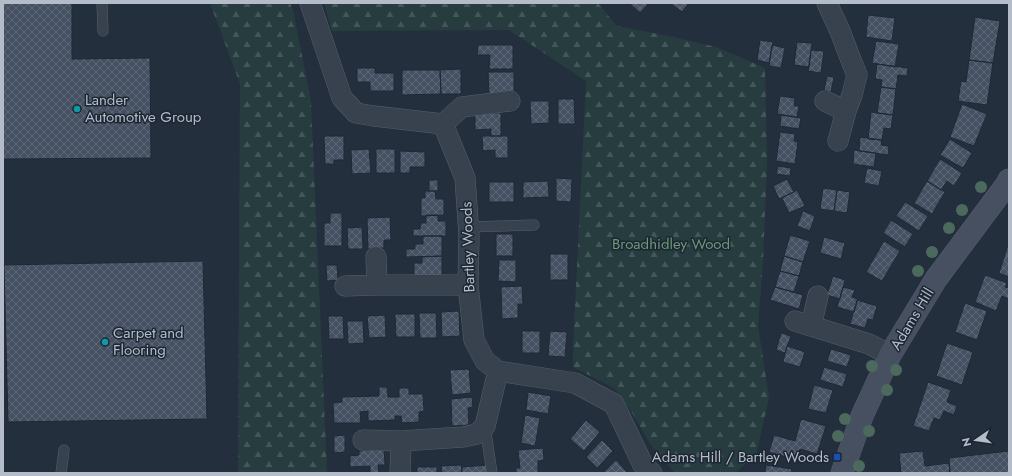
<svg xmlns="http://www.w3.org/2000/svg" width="1012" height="476" font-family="Jost,sans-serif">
	<defs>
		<pattern id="forest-firs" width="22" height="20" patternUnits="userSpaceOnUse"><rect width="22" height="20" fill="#263c3f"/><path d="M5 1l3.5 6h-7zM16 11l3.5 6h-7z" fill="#435659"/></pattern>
		<pattern id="building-cross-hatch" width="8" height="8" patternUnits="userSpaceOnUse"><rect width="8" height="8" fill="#455162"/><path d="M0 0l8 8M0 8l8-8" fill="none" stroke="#5d6877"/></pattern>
	</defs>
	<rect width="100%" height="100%" fill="#242f3e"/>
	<path fill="url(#forest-firs)" d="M 210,3 L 290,3 L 293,10 L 311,101 L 327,473 L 238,473 L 240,84 Z
		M 324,3 L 598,3 L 617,26 L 674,37 L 716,47 L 765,68 L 767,163 L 763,263 L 758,325 L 769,398 L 756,455 L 735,473 L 675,473 L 650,444 L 633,414 L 614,388 L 573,367 L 573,347 L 586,81 L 509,30 L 332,31 Z"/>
	<path fill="url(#building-cross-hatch)" stroke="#1f2835" d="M 3,3 L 72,3 L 72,59 L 150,58 L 151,158 L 3,159 Z
		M 629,3 L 649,3 L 640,13 Z
		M 670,3 L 689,3 L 682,12 Z
		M 868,15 L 895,18 L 892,41 L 866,37 Z
		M 975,17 L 1000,21 L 993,63 L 969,60 Z
		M 760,40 L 773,42 L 769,63 L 757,60 Z
		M 876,41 L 899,44 L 895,67 L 872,63 Z
		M 797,42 L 812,43 L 809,67 L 794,65 Z
		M 478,45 L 513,45 L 513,69 L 489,69 L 490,55 L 477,55 Z
		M 772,45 L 785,48 L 781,68 L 769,66 Z
		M 811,50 L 824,51 L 821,73 L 808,71 Z
		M 969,60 L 993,63 L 987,105 L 958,101 L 961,81 L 966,82 Z
		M 877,64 L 908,68 L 907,76 L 898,75 L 896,89 L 881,87 L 882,80 L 875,79 Z
		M 357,68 L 375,68 L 375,73 L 394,73 L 394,91 L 370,91 L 370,82 L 357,82 Z
		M 461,69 L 461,94 L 441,94 L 440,70 Z
		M 402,70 L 440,70 L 441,94 L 402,95 Z
		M 488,72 L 514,72 L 514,95 L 489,95 Z
		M 827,76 L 834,77 L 831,92 L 824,90 Z
		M 881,87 L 896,89 L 893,115 L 877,113 Z
		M 780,96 L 795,98 L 794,106 L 799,106 L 797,117 L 777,114 Z
		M 558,99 L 574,99 L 575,124 L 558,124 Z
		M 530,101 L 549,101 L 549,123 L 531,124 Z
		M 962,104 L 987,114 L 974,146 L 950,137 Z
		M 871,112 L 893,115 L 891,129 L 884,128 L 882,140 L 868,139 Z
		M 475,113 L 501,113 L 501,136 L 491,136 L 491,129 L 475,130 Z
		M 781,115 L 801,118 L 799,129 L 780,126 Z
		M 780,132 L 795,134 L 794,141 L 798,142 L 795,164 L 776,161 Z
		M 324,136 L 344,136 L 344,160 L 334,160 L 334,164 L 325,164 Z
		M 482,136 L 508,136 L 508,158 L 495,158 L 495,150 L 483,151 Z
		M 860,137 L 882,140 L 881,145 L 889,146 L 888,155 L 859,151 Z
		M 950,139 L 972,153 L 963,168 L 940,155 Z
		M 369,149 L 371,173 L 352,174 L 351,150 Z
		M 376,149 L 395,149 L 395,173 L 376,173 Z
		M 854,150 L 876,153 L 874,167 L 853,164 Z
		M 400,151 L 425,152 L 425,167 L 410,167 L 410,173 L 400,173 Z
		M 940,159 L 962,173 L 954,186 L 947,181 L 941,190 L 927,181 Z
		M 778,166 L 791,168 L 790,176 L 776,174 Z
		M 867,168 L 882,171 L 879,186 L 864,183 Z
		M 556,178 L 572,179 L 571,202 L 556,201 Z
		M 787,179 L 794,192 L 779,199 L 773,186 Z
		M 429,180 L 438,180 L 438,191 L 429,191 Z
		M 548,181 L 549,197 L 523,198 L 523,182 Z
		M 927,181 L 945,192 L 932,214 L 914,203 Z
		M 489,182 L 514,182 L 514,202 L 489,202 Z
		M 823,188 L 837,190 L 834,211 L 820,209 Z
		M 797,190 L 805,206 L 789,213 L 782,198 Z
		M 837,190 L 850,192 L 847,213 L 834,211 Z
		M 425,191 L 435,191 L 436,199 L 444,199 L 444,215 L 421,216 L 421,198 L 425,198 Z
		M 905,202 L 928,216 L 919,231 L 896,216 Z
		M 803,211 L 815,216 L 810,231 L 797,226 Z
		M 330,213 L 342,213 L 342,246 L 324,246 L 324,223 L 330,223 Z
		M 426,215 L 438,215 L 438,221 L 446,221 L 446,236 L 413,236 L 413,229 L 420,229 L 421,223 L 426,223 Z
		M 390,217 L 391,240 L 384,240 L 384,248 L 368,249 L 367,218 Z
		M 891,220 L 913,234 L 905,247 L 883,233 Z
		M 362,227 L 363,249 L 348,249 L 347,228 Z
		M 496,234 L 513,234 L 513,256 L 496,256 Z
		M 790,235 L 810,241 L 803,262 L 784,256 Z
		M 423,236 L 442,236 L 442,256 L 406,257 L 406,249 L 415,249 L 415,244 L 423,244 Z
		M 824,237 L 845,243 L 841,259 L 820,253 Z
		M 884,241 L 900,251 L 882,281 L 866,272 Z
		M 1008,245 L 1009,245 L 1009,277 L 999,273 Z
		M 550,254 L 568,254 L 568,280 L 550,280 Z
		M 442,256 L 442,280 L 414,280 L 414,263 L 422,263 L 422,257 Z
		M 784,256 L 803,262 L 799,276 L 780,271 Z
		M 499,260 L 516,260 L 516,282 L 498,281 Z
		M 203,261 L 207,419 L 8,422 L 4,265 Z
		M 326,265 L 337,265 L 338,280 L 327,281 Z
		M 780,271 L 799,276 L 794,292 L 775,287 Z
		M 985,275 L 1007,283 L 1005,287 L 1009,288 L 1009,299 L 1002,296 L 996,311 L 975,302 Z
		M 833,276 L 845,280 L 840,299 L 827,295 Z
		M 522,286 L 523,304 L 518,304 L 518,318 L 502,319 L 501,287 Z
		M 775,287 L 803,295 L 799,309 L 770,300 Z
		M 843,287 L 855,290 L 852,297 L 858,299 L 854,312 L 837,307 Z
		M 857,300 L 877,306 L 873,320 L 868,319 L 865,328 L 850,324 Z
		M 965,303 L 987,311 L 977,340 L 955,332 Z
		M 459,311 L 460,336 L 442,337 L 441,312 Z
		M 419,313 L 436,313 L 437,338 L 420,338 Z
		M 395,314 L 415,314 L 415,337 L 396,337 Z
		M 385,315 L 386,337 L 369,338 L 367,316 Z
		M 328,316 L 343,316 L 344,339 L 329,339 Z
		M 347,321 L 363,321 L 364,343 L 348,344 Z
		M 522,331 L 540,331 L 540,353 L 522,353 Z
		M 550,331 L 567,332 L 565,357 L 548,356 Z
		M 781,333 L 791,336 L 785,353 L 776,350 Z
		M 947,343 L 973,352 L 962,385 L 936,376 Z
		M 787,346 L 805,352 L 800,367 L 783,362 Z
		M 831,349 L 851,355 L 847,367 L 827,361 Z
		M 824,367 L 847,374 L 843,387 L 820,380 Z
		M 469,369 L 471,393 L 452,395 L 450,370 Z
		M 928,382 L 951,390 L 947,402 L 957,406 L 954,415 L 944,411 L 940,420 L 934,418 L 929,431 L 913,426 Z
		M 814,385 L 833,390 L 826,413 L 808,409 Z
		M 379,387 L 387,387 L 388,397 L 399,397 L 399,388 L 409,388 L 409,394 L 423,394 L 424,411 L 419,412 L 419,422 L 402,423 L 401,416 L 395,416 L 395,420 L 368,421 L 368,411 L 360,412 L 361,423 L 334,423 L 333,403 L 342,402 L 342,397 L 379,396 Z
		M 528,392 L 551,396 L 548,414 L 526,410 Z
		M 472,397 L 473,407 L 468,408 L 469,425 L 452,426 L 451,399 Z
		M 525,415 L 540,418 L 535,446 L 521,443 Z
		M 801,419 L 826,426 L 817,454 L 800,449 L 797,460 L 769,452 L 774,435 L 795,441 Z
		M 586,420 L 600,432 L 584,451 L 570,439 Z
		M 345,435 L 345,452 L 334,453 L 334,436 Z
		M 602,440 L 613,451 L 597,468 L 586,457 Z
		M 543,448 L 544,460 L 538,461 L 538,473 L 516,473 L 516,468 L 520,468 L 518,450 Z
		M 384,449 L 385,465 L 378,465 L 379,473 L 370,473 L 370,466 L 350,467 L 350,456 L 359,455 L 359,451 Z
		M 923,451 L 925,466 L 949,463 L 950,473 L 901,473 L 899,453 Z
		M 1009,451 L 1009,473 L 950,473 L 949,458 Z
		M 616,460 L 627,472 L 626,473 L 603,473 Z
		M 461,465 L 462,473 L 442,473 L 441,466 Z
		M 488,465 L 488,473 L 462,473 L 462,467 Z
		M 766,465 L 792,469 L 791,473 L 765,473 Z
		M 417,467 L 437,467 L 437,473 L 417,473 Z"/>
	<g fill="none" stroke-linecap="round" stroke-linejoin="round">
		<defs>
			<path id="lane" d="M 102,3 L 103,31
				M 468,227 L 534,225
				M 485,426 L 492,473
				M 61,473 L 64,450"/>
			<path id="street" d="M 310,3 L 342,98 L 356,113 L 374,116 L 443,124 L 465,178 L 469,236 L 468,285 L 474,340 L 485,361 L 498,371 L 575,383 L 614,404 L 643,465 L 652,473
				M 827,3 L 840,31 L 849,55 L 857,75 L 852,95 L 846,111 L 838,141
				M 825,101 L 846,111
				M 443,124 L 462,107 L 510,101
				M 376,257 L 377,285
				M 345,286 L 377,285 L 468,285
				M 795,321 L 869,344 L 890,355
				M 811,326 L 818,296
				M 363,440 L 401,441 L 463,437 L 477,434 L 485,426 L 498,371
				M 400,473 L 401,441"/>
			<path id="secondary" d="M 842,473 L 862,416 L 890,355 L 936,279 L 1007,184 L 1009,180"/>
		</defs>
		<use href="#lane" stroke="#565f6c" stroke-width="11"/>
		<use href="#street" stroke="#565f6c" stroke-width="21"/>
		<use href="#secondary" stroke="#565f6c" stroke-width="23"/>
		<use href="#lane" stroke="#38414e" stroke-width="10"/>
		<use href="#street" stroke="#38414e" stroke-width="20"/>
		<use href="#secondary" stroke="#465061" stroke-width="22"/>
	</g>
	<g fill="#4b6a5d">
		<circle cx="981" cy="187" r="6"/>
		<circle cx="962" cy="210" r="6"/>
		<circle cx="949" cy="228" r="6"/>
		<circle cx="932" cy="252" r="6"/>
		<circle cx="918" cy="271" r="6"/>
		<circle cx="872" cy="366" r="6"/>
		<circle cx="896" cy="370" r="6"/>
		<circle cx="887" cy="390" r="6"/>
		<circle cx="845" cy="419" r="6"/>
		<circle cx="869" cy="431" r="6"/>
		<circle cx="838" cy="436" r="6"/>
		<circle cx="859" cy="466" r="6"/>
	</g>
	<g fill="#0f9aa8" stroke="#1d2633" stroke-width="1.5">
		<circle cx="77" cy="109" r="4"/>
		<circle cx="105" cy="342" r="4"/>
	</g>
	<rect fill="#1a4fb4" stroke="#1d2633" stroke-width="1.5" x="833" y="453" width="8" height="8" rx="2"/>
	<g text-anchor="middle" stroke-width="3" stroke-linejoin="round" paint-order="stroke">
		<g font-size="15" fill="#b4bcc9" stroke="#1d2633" text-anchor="start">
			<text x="85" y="105">Lander<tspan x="85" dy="17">Automotive Group</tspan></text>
			<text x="113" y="338">Carpet and<tspan x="113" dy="17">Flooring</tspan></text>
			<text x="829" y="462" text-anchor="end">Adams Hill / Bartley Woods</text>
		</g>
		<g font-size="15" fill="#6b9a76" stroke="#1d2633">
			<text x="671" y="249">Broadhidley Wood</text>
		</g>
		<g font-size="15" fill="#b4bcc9" stroke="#1d2633">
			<text transform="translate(468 247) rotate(-92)" y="5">Bartley Woods</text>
			<text transform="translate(912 319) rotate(-59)" y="5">Adams Hill</text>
		</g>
	</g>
	<rect width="1012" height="476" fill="none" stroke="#b4bcc9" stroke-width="8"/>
	<g transform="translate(976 440) rotate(257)" stroke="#1d2633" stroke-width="3" paint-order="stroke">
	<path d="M0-3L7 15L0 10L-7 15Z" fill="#b4bcc9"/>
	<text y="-6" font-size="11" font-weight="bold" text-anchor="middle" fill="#b4bcc9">N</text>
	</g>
</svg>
